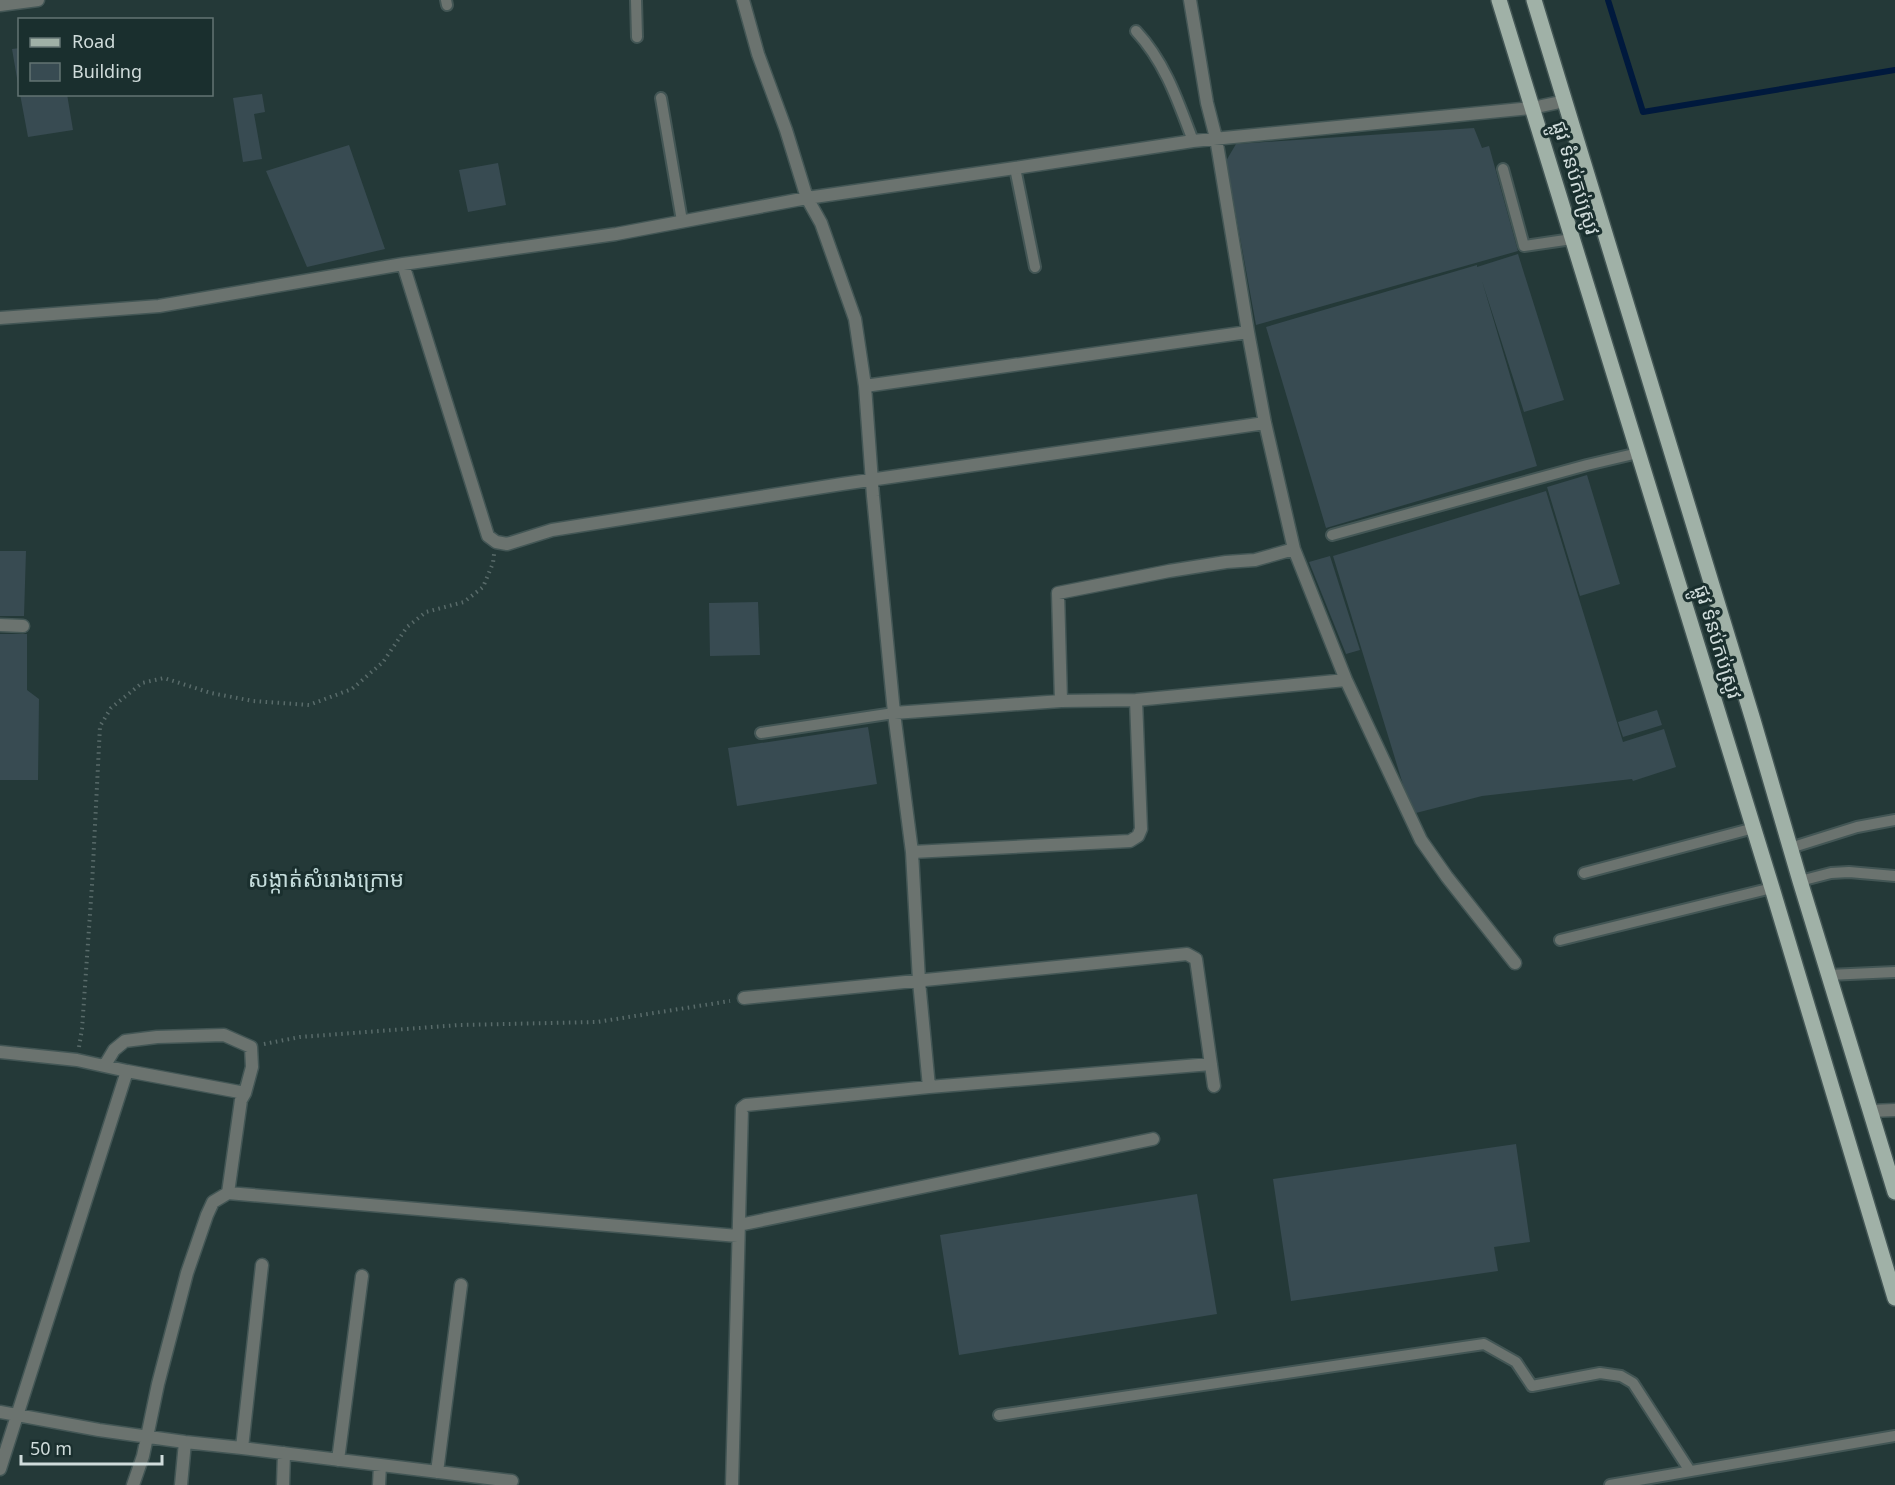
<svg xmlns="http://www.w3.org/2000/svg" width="1895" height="1485" font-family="'Noto Sans','Noto Sans Khmer',sans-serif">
	<rect width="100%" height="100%" fill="#243938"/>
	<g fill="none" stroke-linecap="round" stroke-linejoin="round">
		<path stroke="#00193d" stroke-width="6" d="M 1608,0 L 1643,112 L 1895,70"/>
	</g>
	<path fill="#384b52" d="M 20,48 L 20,84 L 18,84 L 12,49 Z
		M 20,94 L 67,94 L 73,130 L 28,137 Z
		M 262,94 L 265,112 L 254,114 L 262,159 L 243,162 L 233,98 Z
		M 1474,128 L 1482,148 L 1489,146 L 1518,251 L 1256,325 L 1226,161 L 1236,144 Z
		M 349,145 L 385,249 L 307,267 L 266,171 Z
		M 498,163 L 506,205 L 468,212 L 459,170 Z
		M 1518,254 L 1564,400 L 1524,412 L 1482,281 L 1537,466 L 1326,528 L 1266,327 L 1477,265 L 1477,267 Z
		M 1587,475 L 1620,584 L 1580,596 L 1547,487 Z
		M 1546,491 L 1623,742 L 1664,729 L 1676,767 L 1633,781 L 1632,779 L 1482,796 L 1412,814 L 1333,556 Z
		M 0,551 L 26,551 L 24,616 L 0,616 Z
		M 1330,556 L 1360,650 L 1346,654 L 1309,562 Z
		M 758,602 L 760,655 L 710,656 L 709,603 Z
		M 0,634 L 27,634 L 27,690 L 39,699 L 38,780 L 0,780 Z
		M 1657,710 L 1662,725 L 1623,737 L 1618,722 Z
		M 868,727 L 877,784 L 737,806 L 728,748 Z
		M 1516,1144 L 1530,1242 L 1494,1247 L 1498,1271 L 1291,1301 L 1273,1179 Z
		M 1197,1194 L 1217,1314 L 959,1355 L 940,1235 Z"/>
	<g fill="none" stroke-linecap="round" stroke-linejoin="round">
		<defs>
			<path id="service" d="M 446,0 L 447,5
				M 636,0 L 637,37
				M 1136,31 C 1165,62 1178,101 1193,141
				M 661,98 L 682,221
				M 1015,168 L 1035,267
				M 1503,169 L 1524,246 L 1572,239
				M 1332,535 L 1587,465 L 1638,453
				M 761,733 L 894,713
				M 1790,848 L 1857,827 L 1895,820
				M 1584,873 L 1754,828
				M 1800,881 L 1831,873 L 1849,872 L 1895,876
				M 1560,940 L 1772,888
				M 1828,975 L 1895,972
				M 999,1415 L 1484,1344 L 1516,1362 L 1532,1386 L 1600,1373 L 1621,1376 L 1633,1383 L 1690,1471
				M 1610,1485 L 1895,1436"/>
			<path id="minor" d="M 743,0 L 758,54 L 786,130 L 807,198 L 821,223 L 855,319 L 865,386 L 873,496 L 894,713 L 912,852 L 919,981 L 929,1087
				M 1190,0 L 1207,103 L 1216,138 L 1248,332 L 1265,423 L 1294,549 L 1346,680 L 1421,840 L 1447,877 L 1515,963
				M 0,5 L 38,0
				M 403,264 L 488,536 L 496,542 L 507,544 L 552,530 L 842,484 L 1265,423
				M 0,318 L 159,306 L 403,264 L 616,234 L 807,198 L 1015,168 L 1193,141 L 1532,108 L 1565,101
				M 865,386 L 1248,332
				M 0,625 L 23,626
				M 1061,701 L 1058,593 L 1169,571 L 1226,562 L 1255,560 L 1294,549
				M 894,713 L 1061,701 L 1136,700 L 1346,680
				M 912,852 L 1130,841 L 1138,836 L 1141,829 L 1136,700
				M 744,998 L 1187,954 L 1196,959 L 1214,1086
				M 0,1052 L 77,1060 L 127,1071 L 245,1093 L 241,1100 L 228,1193
				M 105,1065 L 114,1050 L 125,1041 L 157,1037 L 224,1035 L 251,1047 L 252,1067 L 245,1093
				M 1871,1111 L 1895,1110
				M 739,1225 L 1153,1139
				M 0,1412 L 99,1430 L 185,1442 L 242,1448 L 512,1481
				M 242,1448 L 262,1265
				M 338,1460 L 362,1276
				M 0,1469 L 127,1071
				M 437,1472 L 461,1285
				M 133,1485 L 143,1456 L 158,1384 L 187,1273 L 207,1215 L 213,1202 L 228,1193 L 738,1236
				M 181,1485 L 185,1442
				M 283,1485 L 284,1453
				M 379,1485 L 380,1465
				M 732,1485 L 742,1108 L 746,1105 L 929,1087 L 1211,1064"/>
			<path id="primary" d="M 1499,0 L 1772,888 L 1895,1298
				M 1534,0 L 1753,720 L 1800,881 L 1895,1192"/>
		</defs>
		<use href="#service" stroke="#435655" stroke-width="14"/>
		<use href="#minor" stroke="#435655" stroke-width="15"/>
		<use href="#primary" stroke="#435655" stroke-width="18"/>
		<path stroke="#596b6a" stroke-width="4" stroke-dasharray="1.5 4.5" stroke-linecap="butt" d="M 264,1044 L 300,1037 L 459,1025 L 597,1022 L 730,1001
			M 79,1047 L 82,1029 L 92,885 L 100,726 L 111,708 L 142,683 L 164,678 L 211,693 L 253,701 L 309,705 L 352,689 L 383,662 L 407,627 L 426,612 L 464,602 L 483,587 L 493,563 L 494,554"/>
		<use href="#service" stroke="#6b736f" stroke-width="10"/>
		<use href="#minor" stroke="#6b736f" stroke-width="12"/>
		<use href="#primary" stroke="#a0b1a7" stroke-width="15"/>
	</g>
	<g text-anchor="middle" stroke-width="6" stroke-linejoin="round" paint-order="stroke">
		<g font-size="20" fill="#d0dcdb" stroke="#1a2f2e">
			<text transform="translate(1576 178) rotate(73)" y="7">ផ្លូវ ទំនប់កប់ស្រូវ</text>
			<text transform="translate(1718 642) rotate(73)" y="7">ផ្លូវ ទំនប់កប់ស្រូវ</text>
		</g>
		<g font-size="22" fill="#c4dcdb" stroke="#1a2f2e">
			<text x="326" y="887">សង្កាត់សំរោងក្រោម</text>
		</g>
	</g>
	<rect x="18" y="18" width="195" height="78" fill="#1a2f2e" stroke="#637473" stroke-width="1.5"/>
	<rect x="30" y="38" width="30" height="9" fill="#a0b1a7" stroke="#637473" stroke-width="1.5"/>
	<text x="72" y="48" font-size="18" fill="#d0dcdb">Road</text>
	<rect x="30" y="63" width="30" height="18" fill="#384b52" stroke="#637473" stroke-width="1.5"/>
	<text x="72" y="78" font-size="18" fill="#d0dcdb">Building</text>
	<path d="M21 1455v9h141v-9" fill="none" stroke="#d0dcdb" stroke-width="3"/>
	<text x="30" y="1455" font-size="18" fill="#d0dcdb" stroke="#1a2f2e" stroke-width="4.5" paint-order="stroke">50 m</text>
</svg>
